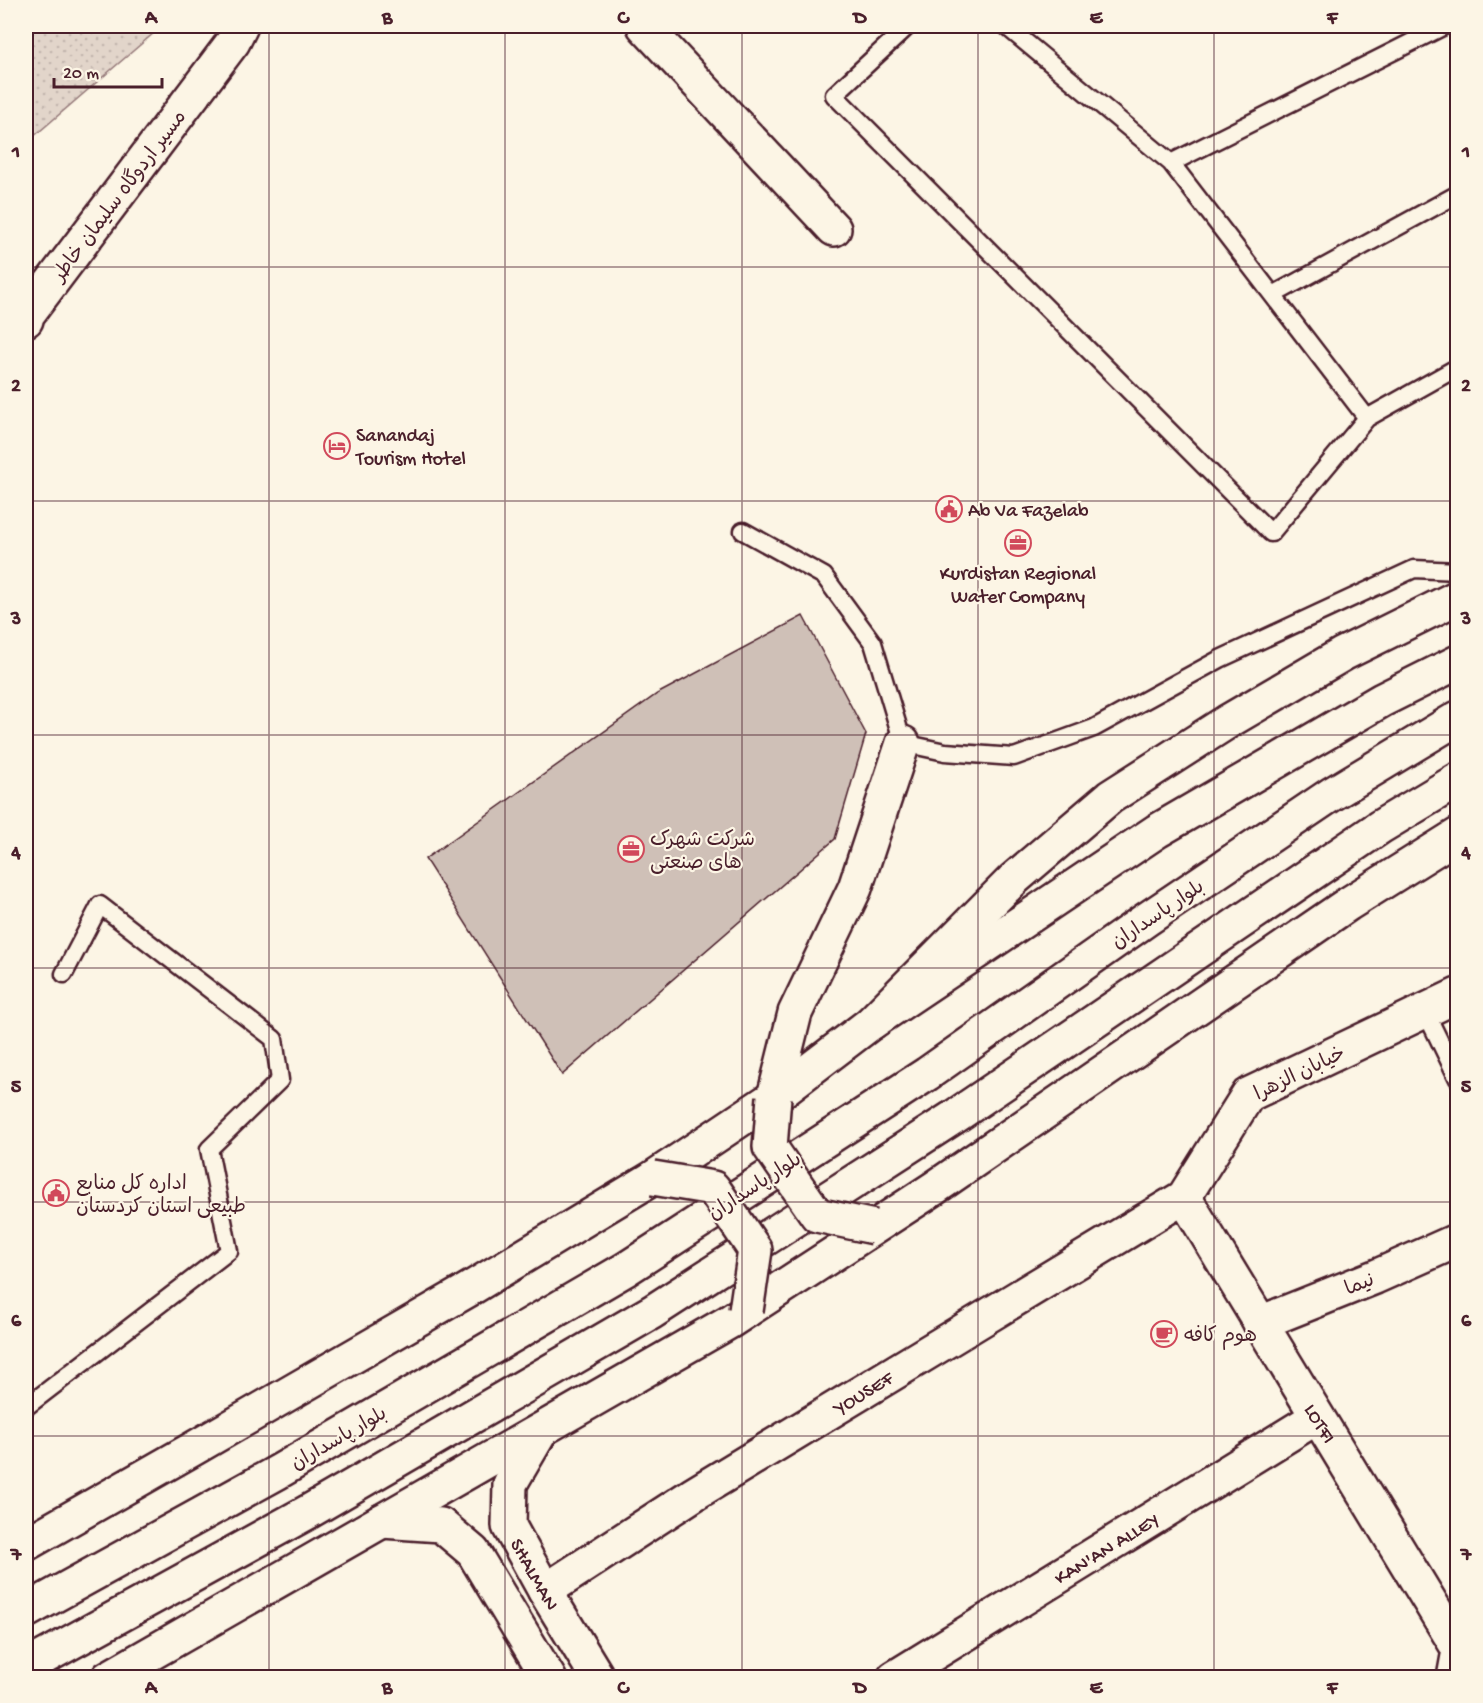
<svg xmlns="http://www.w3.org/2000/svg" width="1483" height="1703" font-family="'Gochi Hand','Playpen Sans Arabic',sans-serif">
	<defs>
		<pattern id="park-dots" width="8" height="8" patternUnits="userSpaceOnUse" patternTransform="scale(1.5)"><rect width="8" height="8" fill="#e2d5ca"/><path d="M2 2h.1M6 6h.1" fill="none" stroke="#c3b6ae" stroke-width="1.8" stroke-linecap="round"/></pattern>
	</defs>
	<rect width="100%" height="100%" fill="#fcf5e5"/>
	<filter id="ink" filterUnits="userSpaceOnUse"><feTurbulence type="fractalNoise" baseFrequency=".0167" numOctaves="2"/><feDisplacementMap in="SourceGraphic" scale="12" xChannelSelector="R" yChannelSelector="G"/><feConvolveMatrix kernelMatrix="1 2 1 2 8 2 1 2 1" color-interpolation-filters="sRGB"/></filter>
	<g filter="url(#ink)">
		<path fill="url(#park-dots)" stroke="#967a7a" stroke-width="1.5" d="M 26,26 L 162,26 L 26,143 Z"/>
		<path fill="#cfc0b7" stroke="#4a1f2b" stroke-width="1.5" d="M 803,616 L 866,734 L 835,839 L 562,1075 L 425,859 L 657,694 Z"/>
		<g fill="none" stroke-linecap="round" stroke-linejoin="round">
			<defs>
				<path id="service" d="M 908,26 L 834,95 L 1271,533 L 1367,418
					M 1006,26 L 1171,163
					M 1444,26 L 1171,163 L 1367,418 L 1458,367
					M 1273,295 L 1458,194
					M 743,531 L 824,576 L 873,643 L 903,743 L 945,752 L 1014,757 L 1094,728 L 1220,659 L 1414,569 L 1458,571
					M 1425,1011 L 1458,1079
					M 26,1407 L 229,1251 L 209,1149 L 280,1080 L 274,1039 L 100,905 L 64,974"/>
				<g id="minor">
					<path d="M 644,26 L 834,229"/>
					<path d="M 26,320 L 27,315 L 233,42 L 241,26"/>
					<path id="s1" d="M 1184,1197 L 1458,1648"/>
					<path d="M 1260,1323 L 1375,1277 L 1458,1240"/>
					<path id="s2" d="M 541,1431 L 510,1484 L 509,1526 L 545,1591 L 598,1678"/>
					<path d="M 382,1521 L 441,1525 L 473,1552 L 549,1678"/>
					<path id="s3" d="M 545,1591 L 694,1494 L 1184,1197 L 1248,1095 L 1458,995"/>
					<path id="s4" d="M 894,1678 L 1317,1417"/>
					<path d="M 1454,1678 L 1458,1656"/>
				</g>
				<path id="secondary" d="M 26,1544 L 191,1450 L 468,1290 L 653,1178 L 774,1097 L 871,1023 L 1014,879 L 1110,797 L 1227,722 L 1343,654 L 1458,597
					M 108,1678 L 729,1322 L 933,1189 L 1348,904 L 1458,835"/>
				<path id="primary" d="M 871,1023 L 1157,831 L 1382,700 L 1458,662
					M 774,1097 L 795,1013 L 855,888 L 903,743
					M 26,1611 L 278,1472 L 626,1269 L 927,1074 L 1147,919 L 1332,794 L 1458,718
					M 26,1667 L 308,1512 L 652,1312 L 954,1117 L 1380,827 L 1458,780"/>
			</defs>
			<use href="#service" stroke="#4a1f2b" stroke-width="21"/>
			<use href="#minor" stroke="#4a1f2b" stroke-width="38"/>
			<use href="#secondary" stroke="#4a1f2b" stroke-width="38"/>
			<use href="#primary" stroke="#4a1f2b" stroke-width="38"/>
			<use href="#service" stroke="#fcf5e5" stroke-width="16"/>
			<use href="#minor" stroke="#fcf5e5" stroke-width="33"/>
			<use href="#secondary" stroke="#fcf5e5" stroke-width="33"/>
			<use href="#primary" stroke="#fcf5e5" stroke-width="33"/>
			<defs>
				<path id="primary-bridge" d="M 774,1097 L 770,1147 L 817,1215 L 874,1227
					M 653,1178 L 713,1188 L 755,1250 L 746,1311"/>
			</defs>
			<use href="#primary-bridge" stroke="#4a1f2b" stroke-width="38" stroke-linecap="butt"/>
			<use href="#primary-bridge" stroke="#fcf5e5" stroke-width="33"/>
		</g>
	</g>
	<path fill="none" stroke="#4a1f2b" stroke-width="1.5" stroke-opacity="0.55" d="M 269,26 L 269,1678M 505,26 L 505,1678M 742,26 L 742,1678M 978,26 L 978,1678M 1214,26 L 1214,1678M 26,267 L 1458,267M 26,501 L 1458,501M 26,735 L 1458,735M 26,968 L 1458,968M 26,1202 L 1458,1202M 26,1436 L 1458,1436"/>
	<defs>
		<symbol id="hotel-ring" viewBox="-11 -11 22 22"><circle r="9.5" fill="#fcf5e5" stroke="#d1495b" stroke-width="1.5"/><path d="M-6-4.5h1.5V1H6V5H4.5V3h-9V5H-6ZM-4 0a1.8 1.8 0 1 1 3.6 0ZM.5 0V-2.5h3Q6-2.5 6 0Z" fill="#d1495b"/></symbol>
		<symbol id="civic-ring" viewBox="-11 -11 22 22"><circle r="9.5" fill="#fcf5e5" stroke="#d1495b" stroke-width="1.5"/><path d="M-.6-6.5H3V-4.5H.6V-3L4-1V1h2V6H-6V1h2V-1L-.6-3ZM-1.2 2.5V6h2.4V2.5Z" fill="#d1495b"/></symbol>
		<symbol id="office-ring" viewBox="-11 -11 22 22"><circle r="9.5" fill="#fcf5e5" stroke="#d1495b" stroke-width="1.5"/><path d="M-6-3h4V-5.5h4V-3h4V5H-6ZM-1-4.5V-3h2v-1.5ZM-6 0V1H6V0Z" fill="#d1495b"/></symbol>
		<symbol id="cafe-ring" viewBox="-11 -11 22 22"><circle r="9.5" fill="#fcf5e5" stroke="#d1495b" stroke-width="1.5"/><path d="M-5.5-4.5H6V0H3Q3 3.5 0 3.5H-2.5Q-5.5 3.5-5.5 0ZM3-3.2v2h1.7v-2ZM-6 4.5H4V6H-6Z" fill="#d1495b"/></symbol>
	</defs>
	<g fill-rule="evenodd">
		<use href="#hotel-ring" x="322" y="431" width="30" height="30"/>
		<use href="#civic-ring" x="934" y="494" width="30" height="30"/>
		<use href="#office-ring" x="1003" y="528" width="30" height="30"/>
		<use href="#office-ring" x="616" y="834" width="30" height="30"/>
		<use href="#civic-ring" x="41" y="1178" width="30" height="30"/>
		<use href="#cafe-ring" x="1149" y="1319" width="30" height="30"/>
	</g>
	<g text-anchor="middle" stroke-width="4.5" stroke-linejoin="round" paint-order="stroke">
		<g font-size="20" fill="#4a1f2b" stroke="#fcf5e5">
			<text transform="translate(118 195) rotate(-53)" y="7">مسیر اردوگاه سلیمان خاطر</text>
			<text transform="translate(1157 913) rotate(-34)" y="7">بلوار پاسداران</text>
			<text transform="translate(1299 1072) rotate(-26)" y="7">خیابان الزهرا</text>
			<text transform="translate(754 1185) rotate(-33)" y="7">بلوار پاسداران</text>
			<text transform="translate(1359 1283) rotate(-22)" y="7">نیما</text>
			<text dy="7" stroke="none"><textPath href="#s3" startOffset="375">YOUSEF</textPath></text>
			<text dy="7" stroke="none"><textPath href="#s1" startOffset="264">LOTFI</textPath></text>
			<text transform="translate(338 1437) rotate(-30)" y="7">بلوار پاسداران</text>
			<text dy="7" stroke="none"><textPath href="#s4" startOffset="249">KAN'AN ALLEY</textPath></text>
			<text dy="7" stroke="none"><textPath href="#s2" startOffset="158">SHALMAN</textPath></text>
		</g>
		<g font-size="20" fill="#4a1f2b" stroke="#fcf5e5" text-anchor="start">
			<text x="356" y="441">Sanandaj<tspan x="356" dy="23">Tourism Hotel</tspan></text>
			<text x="968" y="516">Ab Va Fazelab</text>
			<text x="1018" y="579" text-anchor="middle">Kurdistan Regional<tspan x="1018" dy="23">Water Company</tspan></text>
			<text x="650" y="845">شرکت شهرک<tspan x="650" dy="23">های صنعتی</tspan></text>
			<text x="76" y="1189">اداره کل منابع<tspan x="76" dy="23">طبیعی استان کردستان</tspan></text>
			<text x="1184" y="1341">هوم کافه</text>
		</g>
	</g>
	<rect width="1483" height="1703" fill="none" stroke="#fcf5e5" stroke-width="66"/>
	<path d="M54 78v9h108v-9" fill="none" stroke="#4a1f2b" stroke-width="3"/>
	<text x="63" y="78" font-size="18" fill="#4a1f2b" stroke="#fcf5e5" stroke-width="4.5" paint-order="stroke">20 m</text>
	<rect x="33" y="33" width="1417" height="1637" fill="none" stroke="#4a1f2b" stroke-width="2"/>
	<g font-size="20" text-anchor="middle" font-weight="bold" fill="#4a1f2b">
		<text x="151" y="23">A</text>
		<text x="387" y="23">B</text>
		<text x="623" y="23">C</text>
		<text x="860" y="23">D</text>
		<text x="1096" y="23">E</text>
		<text x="1332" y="23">F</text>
		<text x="16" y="157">1</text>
		<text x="1466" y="157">1</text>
		<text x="16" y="391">2</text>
		<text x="1466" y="391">2</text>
		<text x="16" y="624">3</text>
		<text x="1466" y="624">3</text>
		<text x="16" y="858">4</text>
		<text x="1466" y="858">4</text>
		<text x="16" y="1092">5</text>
		<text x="1466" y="1092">5</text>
		<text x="16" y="1326">6</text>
		<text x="1466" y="1326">6</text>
		<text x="16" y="1560">7</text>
		<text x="1466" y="1560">7</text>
		<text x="151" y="1693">A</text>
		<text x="387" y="1693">B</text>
		<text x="623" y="1693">C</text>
		<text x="860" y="1693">D</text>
		<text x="1096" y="1693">E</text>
		<text x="1332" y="1693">F</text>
	</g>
</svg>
